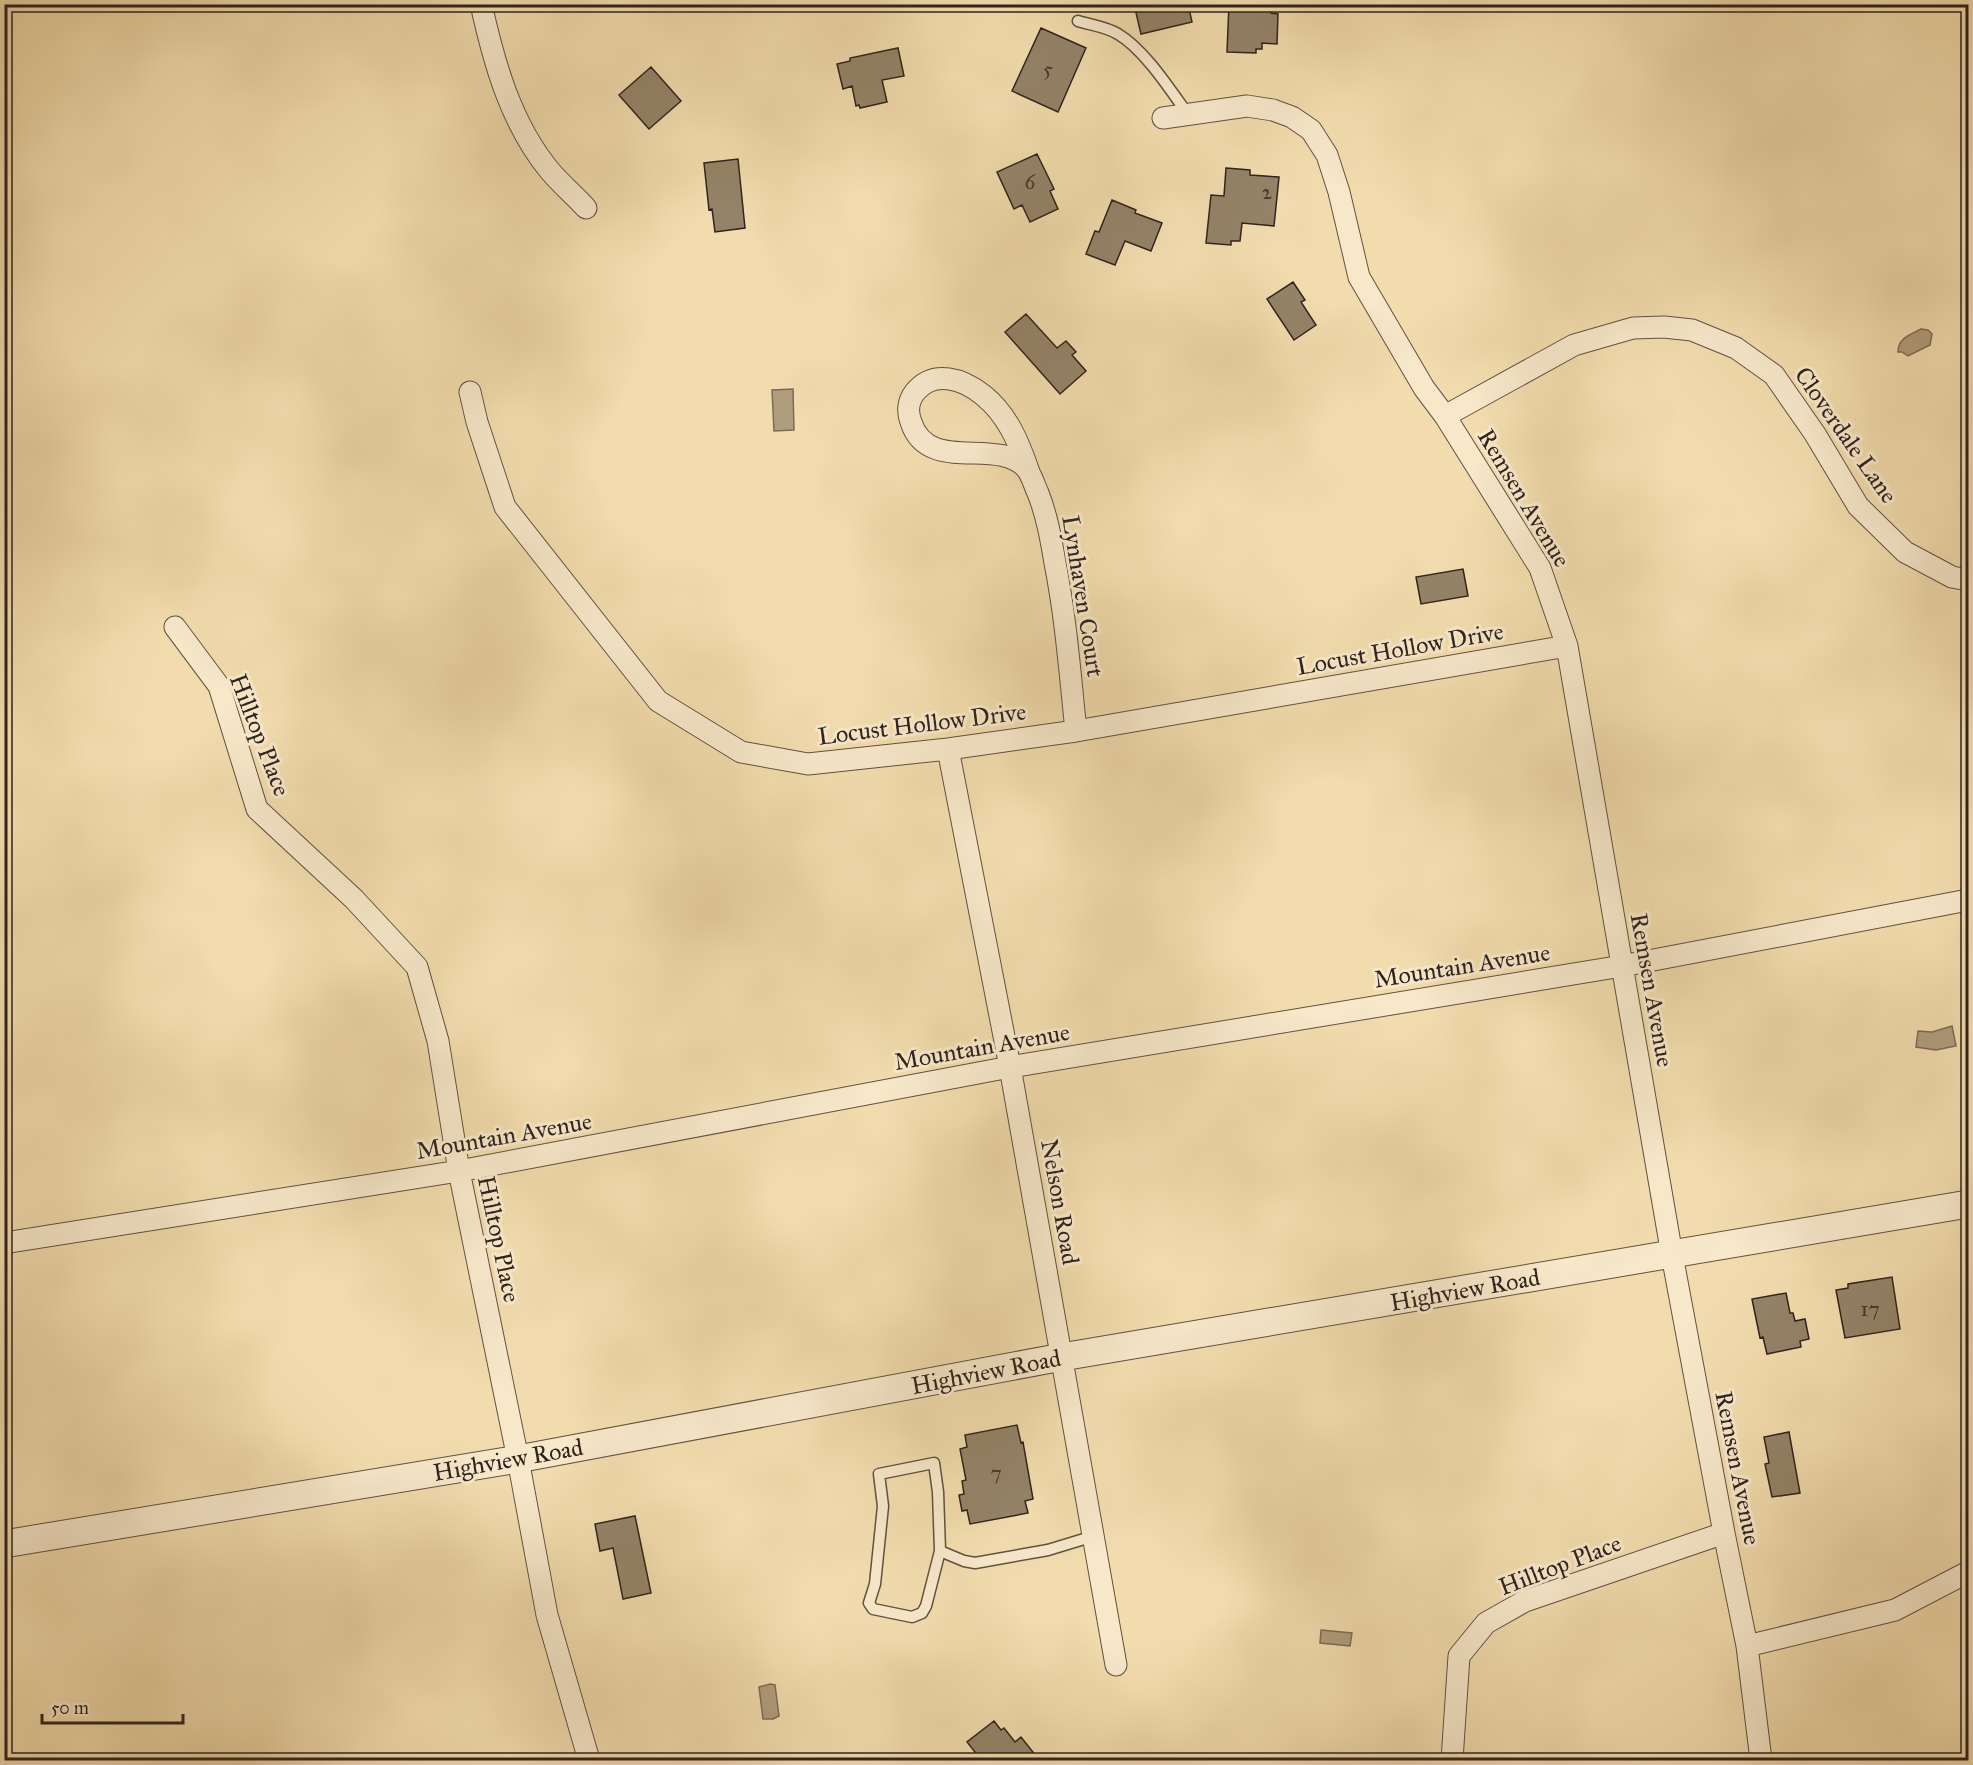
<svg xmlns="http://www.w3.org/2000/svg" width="1973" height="1765" font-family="'IM FELL Great Primer',serif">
	<rect width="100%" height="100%" fill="#f2dcad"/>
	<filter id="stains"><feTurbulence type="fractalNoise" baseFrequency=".00333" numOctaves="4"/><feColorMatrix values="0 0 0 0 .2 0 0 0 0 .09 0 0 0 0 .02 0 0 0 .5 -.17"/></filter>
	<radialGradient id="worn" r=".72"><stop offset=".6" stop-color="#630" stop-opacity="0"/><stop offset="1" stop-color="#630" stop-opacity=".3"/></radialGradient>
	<path fill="#b09d7c" stroke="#7c6c56" stroke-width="1.5" d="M 1921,329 L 1928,330 L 1932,334 L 1930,345 L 1908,356 L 1902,352 L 1898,352 C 1898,338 1910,335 1921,329 Z
		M 793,389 L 794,430 L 774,431 L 772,390 Z
		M 1952,1026 L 1956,1046 L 1936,1050 L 1916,1047 L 1918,1031 L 1932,1032 Z
		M 1321,1630 L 1352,1633 L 1350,1646 L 1320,1643 Z
		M 770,1684 L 775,1685 L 779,1716 L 773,1719 L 763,1719 L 759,1687 Z"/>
	<path fill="#948368" stroke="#2f231e" stroke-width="1.5" d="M 1134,4 L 1188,4 L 1192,22 L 1141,34 Z
		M 1229,4 L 1272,4 L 1271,13 L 1278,14 L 1277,44 L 1262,43 L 1262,49 L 1256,49 L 1256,53 L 1227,52 Z
		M 1041,28 L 1086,48 L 1058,112 L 1012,91 Z
		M 898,48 L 904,76 L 882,80 L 887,102 L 860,108 L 859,105 L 856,106 L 852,86 L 843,89 L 837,64 L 850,61 L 850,58 Z
		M 651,67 L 681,101 L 649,129 L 619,95 Z
		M 1037,154 L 1054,189 L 1050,191 L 1058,209 L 1030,222 L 1022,205 L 1014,209 L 997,172 Z
		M 738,159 L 745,228 L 715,232 L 712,209 L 709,210 L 704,163 Z
		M 1226,168 L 1250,170 L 1250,175 L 1279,177 L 1274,226 L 1242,223 L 1240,241 L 1231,241 L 1231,245 L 1206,243 L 1211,195 L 1224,196 Z
		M 1112,200 L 1136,210 L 1135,213 L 1162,223 L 1151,251 L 1125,241 L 1115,265 L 1086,254 L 1095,231 L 1099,232 Z
		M 1293,282 L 1305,300 L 1301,302 L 1316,325 L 1294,340 L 1267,299 Z
		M 1026,314 L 1057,348 L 1066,341 L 1076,352 L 1072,355 L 1086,371 L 1060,394 L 1005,332 Z
		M 1463,569 L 1468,596 L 1421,604 L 1416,577 Z
		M 1892,1277 L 1900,1329 L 1845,1338 L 1836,1290 L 1848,1288 L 1848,1284 Z
		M 1786,1293 L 1790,1313 L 1793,1313 L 1795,1321 L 1805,1319 L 1809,1339 L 1800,1341 L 1801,1347 L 1767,1354 L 1763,1337 L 1760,1338 L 1752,1299 Z
		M 1017,1425 L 1021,1443 L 1023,1442 L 1033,1499 L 1025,1501 L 1028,1513 L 970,1524 L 967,1510 L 962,1511 L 959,1495 L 964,1494 L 962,1481 L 966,1480 L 960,1449 L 967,1447 L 965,1435 Z
		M 1789,1432 L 1800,1493 L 1772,1497 L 1765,1464 L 1769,1463 L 1764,1437 Z
		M 635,1516 L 651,1593 L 623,1599 L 613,1548 L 600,1551 L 595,1524 Z
		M 994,1721 L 1001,1730 L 1004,1728 L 1015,1742 L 1021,1737 L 1040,1761 L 982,1761 L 967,1742 Z"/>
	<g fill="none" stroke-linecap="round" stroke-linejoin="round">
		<defs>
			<path id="service" d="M 1078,21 C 1091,25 1107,27 1118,34 C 1145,50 1171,91 1189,116
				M 940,1551 L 926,1606 L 922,1613 L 912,1617 L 873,1609 L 869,1603 L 875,1584 L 883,1506 L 879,1474 L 934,1463 L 938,1492 L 940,1551 L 964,1561 L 975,1563 L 1048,1550 L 1094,1536"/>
			<path id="minor" d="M 481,4 C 494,63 511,124 550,171 C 561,184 574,195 586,208
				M 1163,118 L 1247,106 L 1273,110 L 1292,117 L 1311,130 L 1327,155 L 1339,192 L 1359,277 L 1424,388 L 1445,416 L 1540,568 L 1567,646 L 1672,1255 L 1724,1533 L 1747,1646 L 1761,1760
				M 470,392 L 477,422 L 505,507 L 658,701 L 741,752 L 808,764 L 948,749 L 1076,731 L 1567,646
				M 1445,416 L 1574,345 L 1633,328 L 1664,327 L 1692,330 L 1736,348 L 1774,375 L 1815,434 L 1858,506 L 1905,552 L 1952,577 L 1968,580
				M 1029,472 C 1019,443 1008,415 983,395 C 963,379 934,369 915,392 C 908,401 907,412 911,422 C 928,475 997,436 1026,468 C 1032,475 1034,485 1038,493 C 1047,516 1051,539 1055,563 C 1066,619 1070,674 1076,731
				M 175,627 L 219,686 L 257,809 L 354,899 L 417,967 L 438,1041 L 459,1171 L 518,1459 L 547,1615 L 589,1760
				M 948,749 L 1010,1067 L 1116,1665
				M 4,1243 L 459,1171 L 1010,1067 L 1622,966 L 1968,900
				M 1747,1646 L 1895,1610 L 1968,1572
				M 1452,1760 L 1459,1656 L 1486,1623 L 1525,1601 L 1724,1533"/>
			<path id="tertiary" d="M 4,1544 L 518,1459 L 1062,1357 L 1968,1204"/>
		</defs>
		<use href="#service" stroke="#605142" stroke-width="13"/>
		<use href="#minor" stroke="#605142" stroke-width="23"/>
		<use href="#tertiary" stroke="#605142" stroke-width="29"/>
		<use href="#service" stroke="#f7e8ca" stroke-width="10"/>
		<use href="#minor" stroke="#f7e8ca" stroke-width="21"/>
		<use href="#tertiary" stroke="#f7e8ca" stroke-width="27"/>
	</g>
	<g text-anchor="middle" stroke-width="6" stroke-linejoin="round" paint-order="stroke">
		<g font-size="21" fill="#483b30">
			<text x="1048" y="76">5</text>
			<text x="1030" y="189">6</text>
			<text x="1267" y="199">2</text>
			<text x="1870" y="1316">17</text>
			<text x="996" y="1480">7</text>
		</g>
		<g font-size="24" fill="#2f231e" stroke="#f7e8ca">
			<text transform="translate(1846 435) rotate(55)" y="8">Cloverdale Lane</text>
			<text transform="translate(1524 498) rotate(59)" y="8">Remsen Avenue</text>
			<text transform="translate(1083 596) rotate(81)" y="8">Lynhaven Court</text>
			<text transform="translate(1400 649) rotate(-10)" y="8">Locust Hollow Drive</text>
			<text transform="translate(922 724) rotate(-7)" y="8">Locust Hollow Drive</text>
			<text transform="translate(260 735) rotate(69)" y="8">Hilltop Place</text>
			<text transform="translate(1462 966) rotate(-9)" y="8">Mountain Avenue</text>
			<text transform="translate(1652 990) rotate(80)" y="8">Remsen Avenue</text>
			<text transform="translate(982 1047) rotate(-10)" y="8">Mountain Avenue</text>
			<text transform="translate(504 1136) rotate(-10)" y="8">Mountain Avenue</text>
			<text transform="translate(1060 1202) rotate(80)" y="8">Nelson Road</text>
			<text transform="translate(499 1239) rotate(78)" y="8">Hilltop Place</text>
			<text transform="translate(1465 1290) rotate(-10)" y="8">Highview Road</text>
			<text transform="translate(986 1372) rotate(-11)" y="8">Highview Road</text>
			<text transform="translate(508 1460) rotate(-10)" y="8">Highview Road</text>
			<text transform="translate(1738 1468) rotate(79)" y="8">Remsen Avenue</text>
			<text transform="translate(1560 1565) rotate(-21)" y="8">Hilltop Place</text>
		</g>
	</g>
	<rect width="1973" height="1765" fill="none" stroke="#f2dcad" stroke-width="24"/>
	<rect x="6" y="6" width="1961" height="1753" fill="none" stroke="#2f231e" stroke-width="3"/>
	<rect x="12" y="12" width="1949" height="1741" fill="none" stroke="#2f231e" stroke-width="1.5"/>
	<path d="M42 1714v9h141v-9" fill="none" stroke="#2f231e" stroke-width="3"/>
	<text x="51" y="1714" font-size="18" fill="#2f231e" stroke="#f7e8ca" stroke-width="4.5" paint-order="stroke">50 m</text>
	<rect width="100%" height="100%" filter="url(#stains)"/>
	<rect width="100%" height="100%" fill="url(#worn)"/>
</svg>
